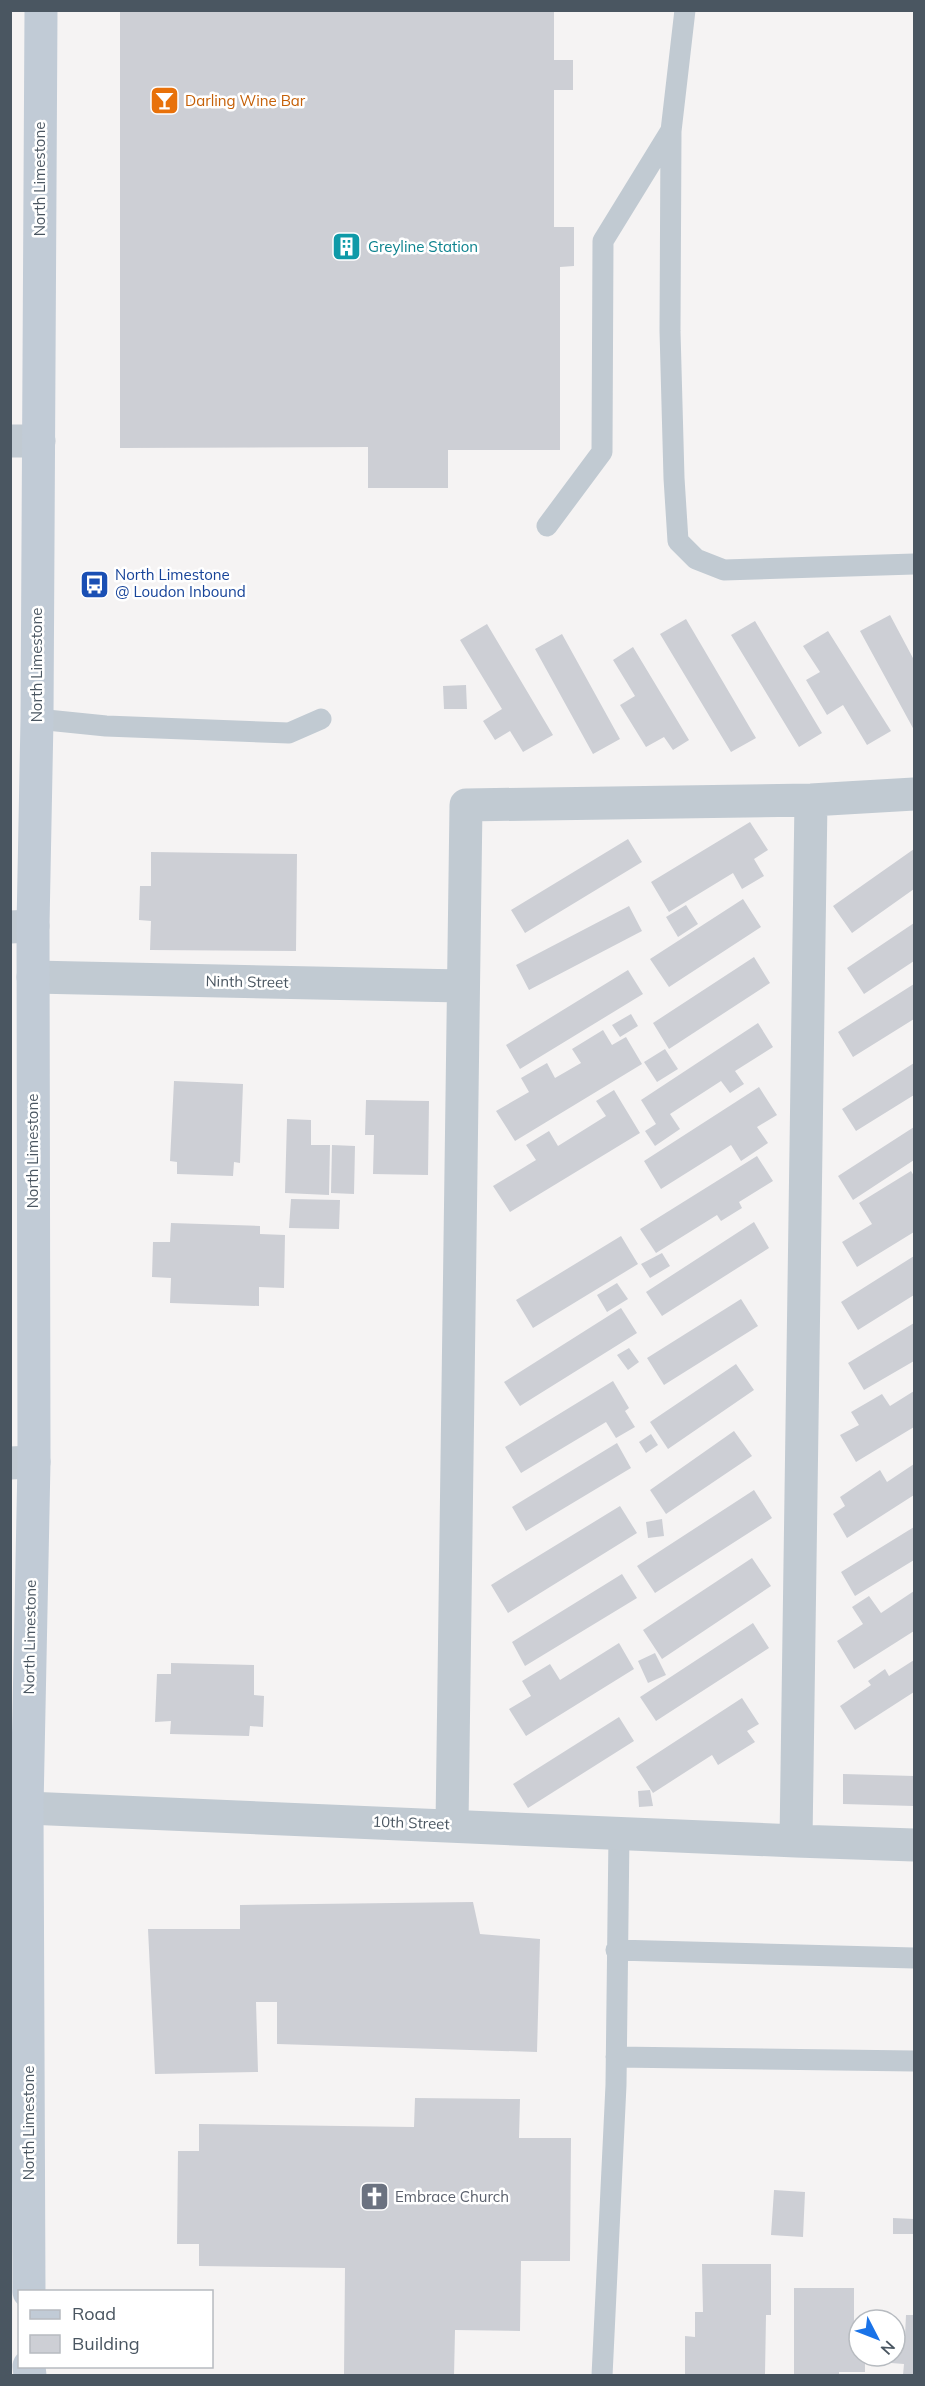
<svg xmlns="http://www.w3.org/2000/svg" width="925" height="2386" font-family="Mulish,sans-serif">
	<rect width="100%" height="100%" fill="#f5f3f3"/>
	<path fill="#cdcfd5" d="M 120,10 L 554,10 L 554,60 L 573,60 L 573,90 L 554,90 L 554,227 L 574,227 L 574,266 L 560,267 L 560,450 L 448,450 L 448,488 L 368,488 L 368,447 L 120,448 Z
		M 890,615 L 914,660 L 914,730 L 860,631 Z
		M 686,619 L 756,738 L 731,752 L 660,634 Z
		M 755,621 L 822,733 L 799,747 L 731,635 Z
		M 487,624 L 553,735 L 523,752 L 510,731 L 495,740 L 483,721 L 502,709 L 460,640 Z
		M 828,631 L 891,731 L 867,745 L 843,705 L 827,715 L 806,680 L 820,672 L 803,646 Z
		M 562,634 L 620,739 L 593,754 L 535,649 Z
		M 633,647 L 689,740 L 673,750 L 664,737 L 646,747 L 620,705 L 635,696 L 613,660 Z
		M 466,685 L 467,709 L 444,709 L 443,686 Z
		M 750,822 L 768,850 L 754,859 L 764,876 L 742,889 L 733,873 L 669,912 L 651,882 Z
		M 628,839 L 642,862 L 525,933 L 511,910 Z
		M 914,849 L 914,889 L 852,933 L 833,906 Z
		M 151,852 L 297,854 L 296,951 L 150,950 L 151,921 L 139,920 L 140,886 L 151,886 Z
		M 743,899 L 761,927 L 669,987 L 650,959 Z
		M 686,905 L 698,924 L 678,937 L 666,917 Z
		M 629,906 L 642,931 L 529,990 L 516,965 Z
		M 914,923 L 914,961 L 864,994 L 847,968 Z
		M 754,957 L 770,983 L 669,1049 L 653,1023 Z
		M 628,970 L 643,994 L 520,1069 L 506,1045 Z
		M 914,984 L 914,1019 L 853,1057 L 838,1032 Z
		M 631,1014 L 638,1026 L 620,1037 L 612,1025 Z
		M 758,1023 L 773,1047 L 735,1071 L 744,1084 L 730,1093 L 721,1081 L 670,1114 L 680,1129 L 655,1146 L 645,1131 L 656,1124 L 641,1100 Z
		M 603,1030 L 612,1045 L 626,1037 L 642,1064 L 515,1141 L 496,1111 L 529,1092 L 521,1078 L 547,1063 L 555,1078 L 581,1063 L 572,1049 Z
		M 665,1049 L 678,1069 L 657,1082 L 644,1062 Z
		M 914,1063 L 914,1095 L 856,1131 L 842,1109 Z
		M 174,1081 L 243,1084 L 240,1163 L 234,1162 L 233,1176 L 177,1174 L 177,1162 L 170,1161 Z
		M 759,1087 L 777,1115 L 757,1127 L 768,1143 L 741,1161 L 731,1145 L 661,1189 L 644,1161 Z
		M 614,1090 L 640,1133 L 510,1212 L 493,1186 L 536,1160 L 526,1145 L 549,1131 L 558,1146 L 606,1116 L 596,1101 Z
		M 366,1100 L 429,1101 L 428,1175 L 373,1174 L 374,1135 L 365,1135 Z
		M 287,1119 L 311,1120 L 311,1145 L 330,1145 L 329,1195 L 285,1193 Z
		M 914,1127 L 914,1160 L 853,1200 L 838,1176 Z
		M 332,1145 L 355,1146 L 354,1194 L 331,1193 Z
		M 757,1156 L 773,1181 L 739,1202 L 742,1208 L 721,1221 L 717,1215 L 656,1253 L 640,1229 Z
		M 911,1171 L 914,1176 L 914,1232 L 857,1267 L 842,1242 L 872,1224 L 859,1203 Z
		M 291,1199 L 340,1200 L 339,1229 L 289,1228 Z
		M 754,1222 L 769,1248 L 662,1316 L 646,1292 Z
		M 171,1223 L 260,1226 L 260,1234 L 285,1235 L 284,1288 L 259,1287 L 259,1306 L 170,1303 L 171,1278 L 152,1277 L 153,1242 L 170,1242 Z
		M 621,1236 L 638,1264 L 533,1328 L 516,1300 Z
		M 662,1253 L 670,1266 L 650,1278 L 641,1264 Z
		M 914,1256 L 914,1295 L 858,1330 L 841,1302 Z
		M 617,1283 L 628,1299 L 607,1312 L 597,1295 Z
		M 741,1299 L 758,1326 L 664,1385 L 647,1358 Z
		M 621,1308 L 637,1333 L 520,1406 L 504,1382 Z
		M 914,1323 L 914,1361 L 864,1390 L 848,1363 Z
		M 629,1348 L 639,1362 L 628,1370 L 617,1355 Z
		M 736,1364 L 754,1390 L 668,1449 L 650,1422 Z
		M 613,1381 L 629,1408 L 625,1411 L 635,1427 L 616,1438 L 606,1422 L 521,1473 L 505,1447 Z
		M 914,1391 L 914,1427 L 856,1462 L 840,1435 L 859,1425 L 851,1412 L 882,1394 L 890,1406 Z
		M 734,1431 L 752,1456 L 666,1514 L 650,1490 Z
		M 651,1434 L 658,1445 L 646,1453 L 639,1442 Z
		M 617,1443 L 631,1468 L 526,1531 L 512,1507 Z
		M 914,1464 L 914,1495 L 847,1538 L 833,1514 L 845,1506 L 840,1497 L 880,1470 L 887,1482 Z
		M 754,1490 L 772,1518 L 655,1593 L 637,1566 Z
		M 620,1506 L 637,1533 L 508,1613 L 491,1585 Z
		M 662,1519 L 664,1536 L 648,1538 L 646,1522 Z
		M 914,1527 L 914,1560 L 855,1596 L 841,1572 Z
		M 752,1558 L 771,1586 L 662,1659 L 643,1630 Z
		M 622,1574 L 637,1598 L 525,1666 L 512,1642 Z
		M 914,1591 L 914,1631 L 854,1669 L 837,1641 L 863,1624 L 852,1607 L 869,1596 L 881,1613 Z
		M 753,1623 L 769,1648 L 656,1721 L 640,1697 Z
		M 619,1643 L 634,1669 L 526,1736 L 509,1709 L 531,1696 L 522,1681 L 550,1664 L 560,1680 Z
		M 655,1653 L 666,1675 L 648,1683 L 638,1661 Z
		M 914,1660 L 914,1692 L 855,1730 L 840,1706 L 871,1685 L 868,1681 L 885,1669 L 889,1676 Z
		M 171,1663 L 254,1665 L 254,1695 L 264,1696 L 263,1727 L 250,1726 L 249,1736 L 170,1734 L 171,1721 L 155,1722 L 157,1674 L 171,1674 Z
		M 742,1698 L 759,1724 L 747,1731 L 755,1742 L 718,1765 L 712,1755 L 653,1793 L 636,1767 Z
		M 619,1717 L 634,1741 L 528,1808 L 513,1784 Z
		M 843,1774 L 914,1776 L 914,1806 L 843,1804 Z
		M 650,1790 L 653,1806 L 639,1807 L 638,1791 Z
		M 473,1902 L 480,1934 L 540,1939 L 537,2052 L 277,2044 L 277,2002 L 256,2002 L 258,2072 L 155,2074 L 148,1929 L 240,1929 L 240,1905 Z
		M 415,2098 L 520,2099 L 519,2138 L 571,2138 L 570,2261 L 521,2261 L 520,2331 L 455,2330 L 454,2376 L 344,2376 L 345,2268 L 199,2266 L 199,2244 L 177,2244 L 178,2151 L 199,2151 L 199,2124 L 414,2127 Z
		M 774,2190 L 805,2192 L 803,2237 L 771,2235 Z
		M 893,2218 L 914,2219 L 914,2234 L 893,2234 Z
		M 702,2264 L 771,2264 L 771,2315 L 766,2315 L 765,2374 L 685,2374 L 685,2336 L 695,2337 L 695,2312 L 703,2312 Z
		M 794,2288 L 854,2288 L 854,2335 L 859,2335 L 859,2356 L 865,2356 L 865,2372 L 839,2372 L 839,2376 L 794,2376 Z
		M 906,2315 L 914,2315 L 914,2375 L 903,2375 L 904,2364 L 891,2363 L 891,2356 L 895,2356 L 895,2336 L 905,2336 Z"/>
	<g fill="none" stroke-linecap="round" stroke-linejoin="round">
		<path stroke="#c1cad2" stroke-width="21" d="M 685,10 L 671,131 L 670,331 L 674,478 L 678,541 L 696,559 L 724,570 L 914,564
			M 547,526 L 602,452 L 603,241 L 670,132
			M 37,719 L 106,726 L 289,733 L 321,719
			M 616,1950 L 914,1958
			M 616,2057 L 914,2061
			M 602,2376 L 616,2085 L 619,1833"/>
		<path stroke="#c1cad2" stroke-width="33" d="M 10,441 L 39,441
			M 10,927 L 33,926
			M 33,977 L 462,986
			M 10,1463 L 34,1462
			M 27,1808 L 796,1841 L 914,1845
			M 452,1825 L 466,805 L 811,800 L 914,794
			M 796,1841 L 811,800"/>
		<path stroke="#c1cbd6" stroke-width="33" d="M 29,2292 L 27,1808 L 34,1462 L 33,926 L 37,719 L 41,10
			M 29,2366 L 30,2376"/>
	</g>
	<defs>
		<symbol id="bar-square" viewBox="-11 -11 22 22"><rect x="-9" y="-9" width="18" height="18" rx="4" fill="#e8710a" stroke="#fff"/><path d="M-6-5H6L.8 .8V4.5H3.5V6h-7V4.5H-.8V.8Z" fill="#fff"/></symbol>
		<symbol id="building-square" viewBox="-11 -11 22 22"><rect x="-9" y="-9" width="18" height="18" rx="4" fill="#0f9aa8" stroke="#fff"/><path d="M-4-6H4V6H1V3H-1V6H-4ZM-2.5-4.3h1.7v1.8h-1.7ZM.8-4.3h1.7v1.8H.8ZM-2.5-1h1.7V.8h-1.7ZM.8-1h1.7V.8H.8Z" fill="#fff"/></symbol>
		<symbol id="bus-square" viewBox="-11 -11 22 22"><rect x="-9" y="-9" width="18" height="18" rx="4" fill="#1a4fb4" stroke="#fff"/><path d="M-5-6H5V4H4V6H2V4H-2V6H-4V4H-5ZM-3.5-4V0h7V-4ZM-3.5 1.2v1.5H-2V1.2ZM2 1.2v1.5H3.5V1.2Z" fill="#fff"/></symbol>
		<symbol id="church-square" viewBox="-11 -11 22 22"><rect x="-9" y="-9" width="18" height="18" rx="4" fill="#6b7280" stroke="#fff"/><path d="M-1.2-6h2.4v3.5h3.3v2.4h-3.3V6h-2.4V-.1h-3.3v-2.4h3.3Z" fill="#fff"/></symbol>
	</defs>
	<g fill-rule="evenodd">
		<use href="#bar-square" x="148" y="84" width="33" height="33"/>
		<use href="#building-square" x="330" y="230" width="33" height="33"/>
		<use href="#bus-square" x="78" y="568" width="33" height="33"/>
		<use href="#church-square" x="358" y="2180" width="33" height="33"/>
	</g>
	<g text-anchor="middle" stroke-width="5" stroke-linejoin="round" paint-order="stroke">
		<g font-size="15" fill="#c56008" stroke="#fff" text-anchor="start">
			<text x="185" y="106">Darling Wine Bar</text>
		</g>
		<g font-size="15" fill="#4a5661" stroke="#fff">
			<text transform="translate(40 179) rotate(-90)" y="5">North Limestone</text>
			<text transform="translate(37 665) rotate(-90)" y="5">North Limestone</text>
			<text transform="translate(247 982) rotate(1)" y="5">Ninth Street</text>
			<text transform="translate(33 1151) rotate(-90)" y="5">North Limestone</text>
			<text transform="translate(30 1637) rotate(-89)" y="5">North Limestone</text>
			<text transform="translate(411 1823) rotate(2)" y="5">10th Street</text>
			<text transform="translate(29 2123) rotate(-90)" y="5">North Limestone</text>
		</g>
		<g font-size="15" fill="#0d838f" stroke="#fff" text-anchor="start">
			<text x="368" y="252">Greyline Station</text>
		</g>
		<g font-size="15" fill="#164399" stroke="#fff" text-anchor="start">
			<text x="115" y="580">North Limestone<tspan x="115" dy="17">@ Loudon Inbound</tspan></text>
		</g>
		<g font-size="15" fill="#5b616d" stroke="#fff" text-anchor="start">
			<text x="395" y="2202">Embrace Church</text>
		</g>
	</g>
	<rect width="925" height="2386" fill="none" stroke="#4a5661" stroke-width="24"/>
	<rect x="18" y="2290" width="195" height="78" fill="#ffffff" stroke="#b7bbc0" stroke-width="1.5"/>
	<rect x="30" y="2310" width="30" height="9" fill="#c1cbd6" stroke="#b7bbc0" stroke-width="1.5"/>
	<text x="72" y="2320" font-size="18" fill="#4a5661">Road</text>
	<rect x="30" y="2335" width="30" height="18" fill="#cdcfd5" stroke="#b7bbc0" stroke-width="1.5"/>
	<text x="72" y="2350" font-size="18" fill="#4a5661">Building</text>
	<g transform="translate(877 2338) rotate(132)"><circle r="28" fill="#ffffff" stroke="#b7bbc0" stroke-width="1.5"/>
	<path d="M0-4.5L10 22L0 15L-10 22Z" fill="#1a73e8"/>
	<text y="-9" font-size="16" font-weight="bold" text-anchor="middle" fill="#4a5661">N</text>
	</g>
</svg>
